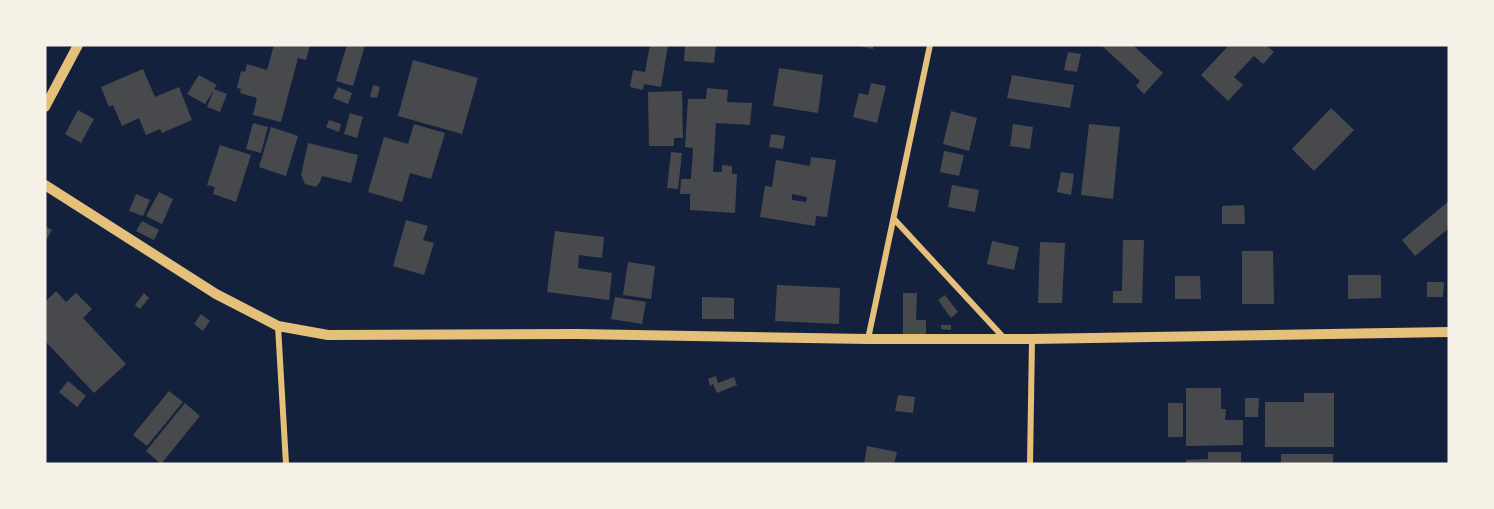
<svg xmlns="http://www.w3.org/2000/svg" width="1494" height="509" font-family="Cabin,sans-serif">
	<rect width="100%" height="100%" fill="#14213d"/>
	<path fill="#48494c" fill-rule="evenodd" d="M 274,45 L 310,45 L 306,60 L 298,58 L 281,122 L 253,115 L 257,98 L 240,93 L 241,89 L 237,88 L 241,71 L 245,72 L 247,64 L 267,70 Z
		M 347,45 L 365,45 L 353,86 L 336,81 Z
		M 650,45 L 668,45 L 661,87 L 644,84 L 643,90 L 630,87 L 633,70 L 645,72 Z
		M 685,45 L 716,45 L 714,63 L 684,61 Z
		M 855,45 L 873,45 L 873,49 Z
		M 1101,45 L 1133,45 L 1163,73 L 1144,94 L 1136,86 L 1140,81 Z
		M 1229,45 L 1266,45 L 1274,52 L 1263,64 L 1254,56 L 1234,77 L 1243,85 L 1228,101 L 1201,75 Z
		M 1068,52 L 1081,54 L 1077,72 L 1064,70 Z
		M 413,60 L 478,78 L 462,134 L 398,116 Z
		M 779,68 L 823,75 L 818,113 L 773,106 Z
		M 143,69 L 155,97 L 179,87 L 192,120 L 162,133 L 160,129 L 146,135 L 139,118 L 122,126 L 113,105 L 109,107 L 101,87 Z
		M 199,75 L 217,85 L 214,89 L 227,94 L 220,112 L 207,107 L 214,90 L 205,104 L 187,94 Z
		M 1012,75 L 1074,85 L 1070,108 L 1007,98 Z
		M 871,83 L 886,86 L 877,123 L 853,117 L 859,93 L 868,95 Z
		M 373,85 L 380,87 L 377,98 L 370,97 Z
		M 338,87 L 352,93 L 348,104 L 333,98 Z
		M 707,88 L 728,90 L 727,102 L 752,103 L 750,125 L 716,123 L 713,172 L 722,172 L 722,165 L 732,166 L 732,174 L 737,174 L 735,213 L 690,210 L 690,194 L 680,194 L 681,179 L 691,179 L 693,148 L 685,147 L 688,99 L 706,99 Z
		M 682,91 L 683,138 L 674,138 L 674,146 L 649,146 L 648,92 Z
		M 1331,108 L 1354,130 L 1314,171 L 1292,149 Z
		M 78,110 L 94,119 L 81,143 L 65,134 Z
		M 951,111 L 977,118 L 969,151 L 943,144 Z
		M 350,113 L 363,117 L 357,138 L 344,134 Z
		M 329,120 L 341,124 L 339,132 L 326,127 Z
		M 253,123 L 268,127 L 261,153 L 246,149 Z
		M 414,124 L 445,133 L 431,179 L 410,173 L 402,202 L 368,192 L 384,137 L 408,144 Z
		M 1013,124 L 1033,127 L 1030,149 L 1010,146 Z
		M 1089,124 L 1120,127 L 1113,199 L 1081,195 Z
		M 271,127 L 298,136 L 286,176 L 259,167 Z
		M 771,134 L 785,136 L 783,149 L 769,147 Z
		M 308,143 L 358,155 L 351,183 L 322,176 L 320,182 L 316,187 L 305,184 L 301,175 Z
		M 220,145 L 251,155 L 236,202 L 213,194 L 215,187 L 207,185 Z
		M 944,151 L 964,155 L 959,176 L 940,172 Z
		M 671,152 L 682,153 L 678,189 L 667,188 Z
		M 811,157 L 836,160 L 827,217 L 816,216 L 815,226 L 760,217 L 765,186 L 772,187 L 776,160 L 810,166 ZM 792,194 L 807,197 L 806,202 L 792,200 Z
		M 1061,172 L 1074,174 L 1071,195 L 1057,192 Z
		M 952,185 L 979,190 L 975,212 L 948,207 Z
		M 159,192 L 173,199 L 162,224 L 146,216 Z
		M 136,194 L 150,200 L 143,216 L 129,211 Z
		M 1449,201 L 1449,228 L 1415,256 L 1402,240 Z
		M 1244,205 L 1245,224 L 1222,224 L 1222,206 Z
		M 406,220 L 428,226 L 423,240 L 434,243 L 424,275 L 393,266 Z
		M 142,221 L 159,230 L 154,240 L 136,231 Z
		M 45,226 L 52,230 L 45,242 Z
		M 555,231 L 604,237 L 602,258 L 579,255 L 578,268 L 612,273 L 609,300 L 547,292 Z
		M 1123,240 L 1144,240 L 1142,303 L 1113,303 L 1113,291 L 1122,291 Z
		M 992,241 L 1019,247 L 1014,270 L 987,264 Z
		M 1040,242 L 1065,243 L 1062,303 L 1038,303 Z
		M 1242,251 L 1273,251 L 1274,304 L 1242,304 Z
		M 628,262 L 655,266 L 651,299 L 623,295 Z
		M 1348,275 L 1381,275 L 1381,298 L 1348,299 Z
		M 1175,276 L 1200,276 L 1201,299 L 1175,299 Z
		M 1427,282 L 1444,282 L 1443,297 L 1427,297 Z
		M 777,285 L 840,288 L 839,324 L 775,321 Z
		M 56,291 L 66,302 L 76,293 L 92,309 L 83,318 L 126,364 L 94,393 L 45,341 L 45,302 Z
		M 144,293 L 149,298 L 140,309 L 135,305 Z
		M 903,293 L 917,293 L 916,320 L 926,320 L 926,335 L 903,335 Z
		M 945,295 L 958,312 L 951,318 L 938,300 Z
		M 615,297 L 646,302 L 642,324 L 611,319 Z
		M 702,297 L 734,298 L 734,319 L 702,319 Z
		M 201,314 L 210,321 L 203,331 L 194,324 Z
		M 941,325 L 951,325 L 951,330 L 941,329 Z
		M 716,376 L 718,383 L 734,377 L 737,385 L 717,393 L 713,384 L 710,386 L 708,379 Z
		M 68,381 L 86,396 L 77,407 L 59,392 Z
		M 1186,388 L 1221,388 L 1221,409 L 1226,409 L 1225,420 L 1243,420 L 1243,445 L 1186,446 Z
		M 169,391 L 183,402 L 147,446 L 133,435 Z
		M 1304,393 L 1334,393 L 1334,447 L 1265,447 L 1265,402 L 1304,402 Z
		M 898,395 L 915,397 L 913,413 L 895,411 Z
		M 1245,398 L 1259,398 L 1258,417 L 1245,417 Z
		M 185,403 L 200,416 L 161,464 L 146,451 Z
		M 1168,403 L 1183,403 L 1183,437 L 1168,437 Z
		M 867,446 L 897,452 L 894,464 L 864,464 Z
		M 1208,452 L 1241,452 L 1241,464 L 1186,464 L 1186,460 L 1208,459 Z
		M 1281,454 L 1333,454 L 1333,464 L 1281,464 Z"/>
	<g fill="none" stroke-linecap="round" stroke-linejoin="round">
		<path stroke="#e5c07b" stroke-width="6" d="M 894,219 L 1004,338
			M 278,326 L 286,464
			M 868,339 L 930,45
			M 1030,464 L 1032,339"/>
		<path stroke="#e5c07b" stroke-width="10" d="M 45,107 L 78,45
			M 45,185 L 216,294 L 278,326 L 328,335 L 577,334 L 868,339 L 1032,339 L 1449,332"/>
	</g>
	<rect width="1494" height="509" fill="none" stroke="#f6f1e7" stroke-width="93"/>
</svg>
